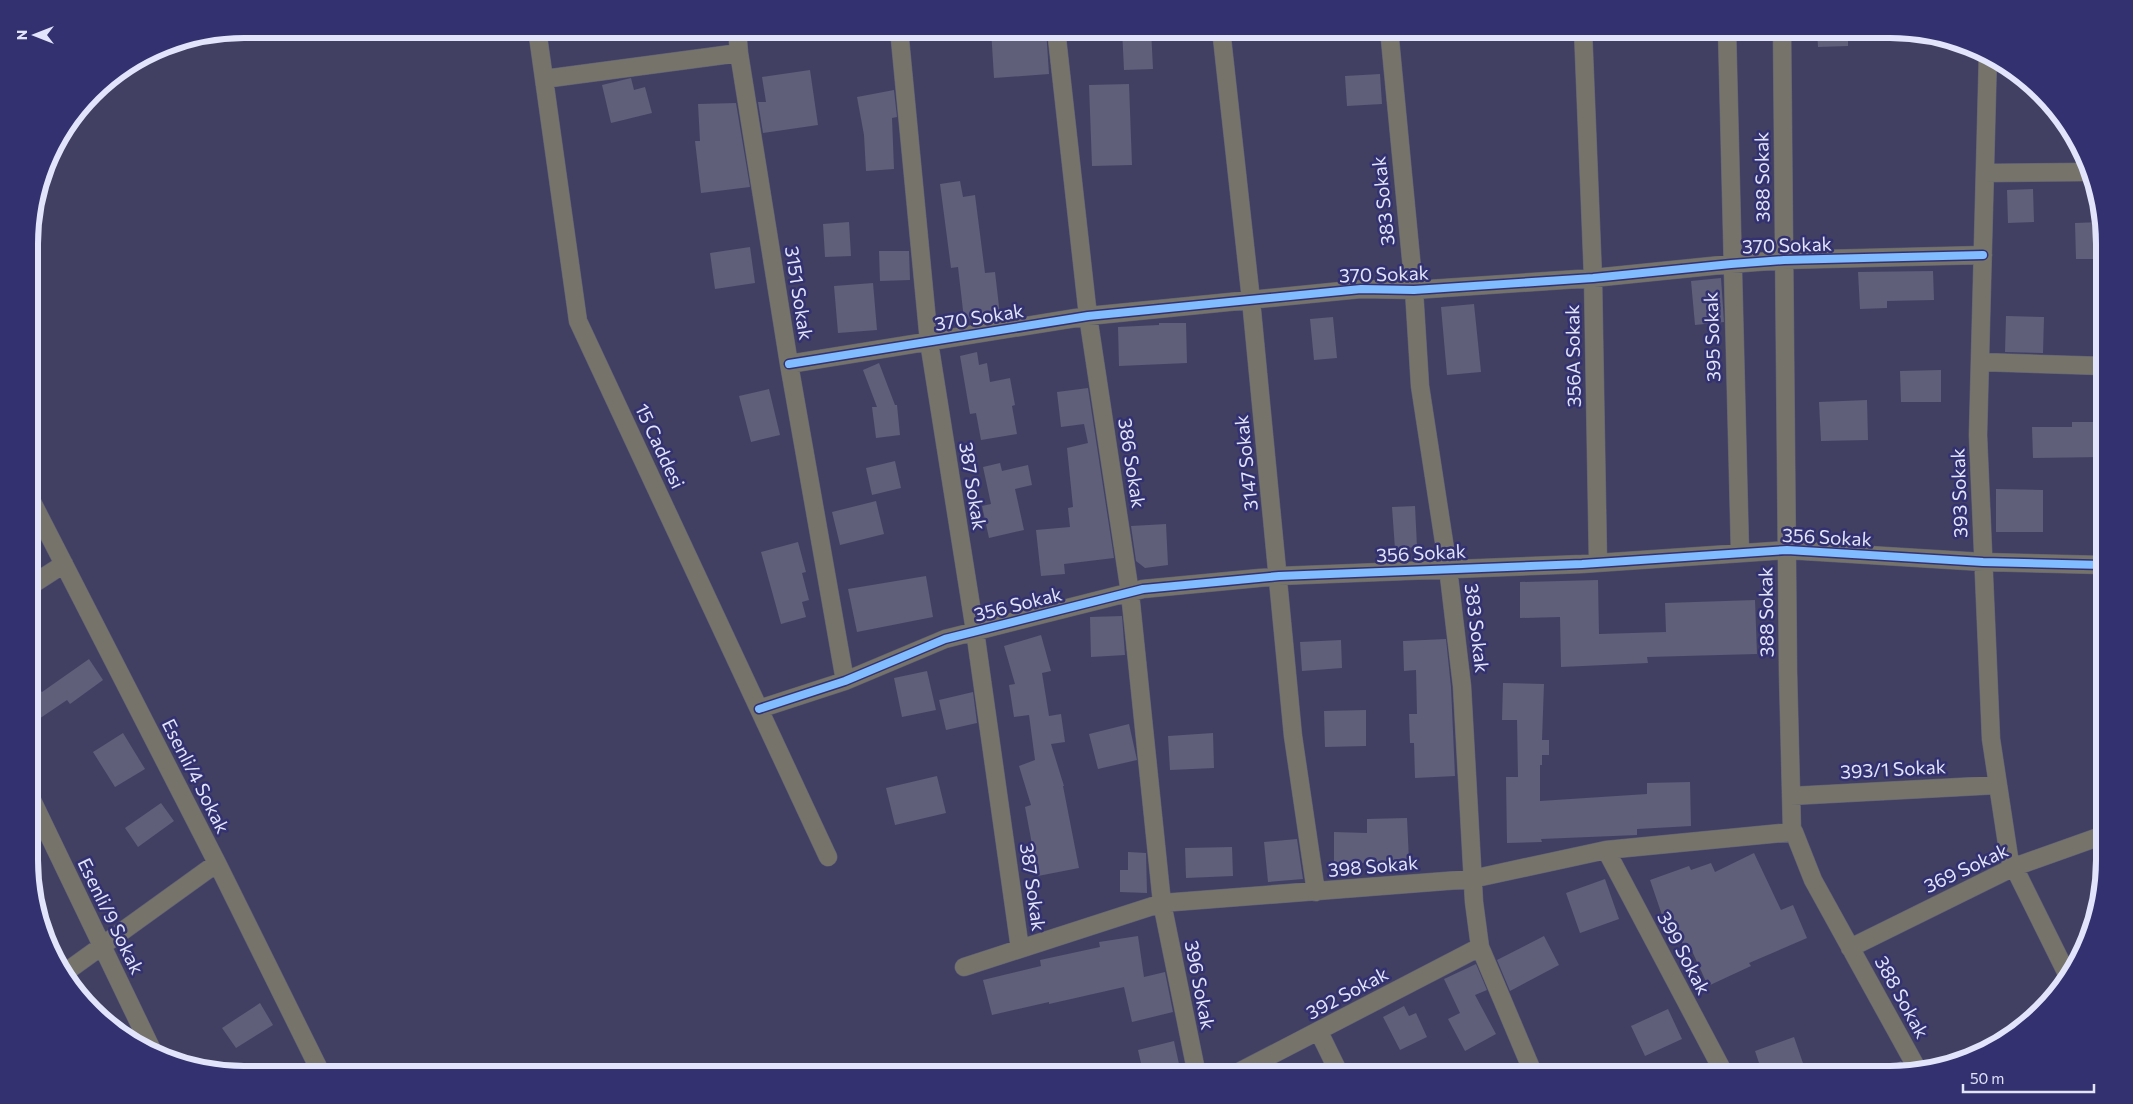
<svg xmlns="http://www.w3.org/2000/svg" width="2133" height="1104" font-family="Commissioner,sans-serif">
	<rect width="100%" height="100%" fill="#414062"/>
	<path fill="#5f5f79" d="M 991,29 L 1046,29 L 1049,74 L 994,78 Z
		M 1122,29 L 1151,29 L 1153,69 L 1124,70 Z
		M 1817,29 L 1848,29 L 1848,46 L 1818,47 Z
		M 810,70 L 818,125 L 763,133 L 758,102 L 766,102 L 762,77 Z
		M 1380,74 L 1382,104 L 1347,106 L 1345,76 Z
		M 631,78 L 634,90 L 645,87 L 652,113 L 611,123 L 602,85 Z
		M 1129,84 L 1132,165 L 1092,166 L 1089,85 Z
		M 894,90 L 897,117 L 892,118 L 894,169 L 866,171 L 864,135 L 857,97 Z
		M 736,103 L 750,187 L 701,193 L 695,141 L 700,141 L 698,104 Z
		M 960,181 L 963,197 L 975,195 L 985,273 L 995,272 L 1000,315 L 964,319 L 958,267 L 951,268 L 940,184 Z
		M 2033,189 L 2034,222 L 2008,223 L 2007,190 Z
		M 849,222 L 851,256 L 825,257 L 823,224 Z
		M 2102,222 L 2103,259 L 2076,259 L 2075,223 Z
		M 750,247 L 755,283 L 715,289 L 710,253 Z
		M 879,251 L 909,251 L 910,280 L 880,281 Z
		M 1933,271 L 1934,300 L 1887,301 L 1887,308 L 1860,309 L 1858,272 Z
		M 1721,278 L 1724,322 L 1695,325 L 1691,281 Z
		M 873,283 L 877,330 L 838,333 L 834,286 Z
		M 1474,304 L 1481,372 L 1447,375 L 1441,307 Z
		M 2006,316 L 2044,317 L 2043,353 L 2005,352 Z
		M 1333,317 L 1337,358 L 1314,360 L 1310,319 Z
		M 1159,323 L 1186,323 L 1187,363 L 1119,366 L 1118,327 L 1159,325 Z
		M 977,352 L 979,365 L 987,363 L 990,382 L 1010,378 L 1015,405 L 1012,406 L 1017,434 L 981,440 L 976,413 L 970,414 L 960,356 Z
		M 879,363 L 895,405 L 897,405 L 900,435 L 876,438 L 872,407 L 877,407 L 863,370 Z
		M 1941,370 L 1941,402 L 1901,402 L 1900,371 Z
		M 1088,388 L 1114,558 L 1064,564 L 1065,574 L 1041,576 L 1036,530 L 1070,527 L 1068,508 L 1073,507 L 1067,448 L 1088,443 L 1084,424 L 1061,427 L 1057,392 Z
		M 769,389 L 780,435 L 751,442 L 739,396 Z
		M 1867,400 L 1868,440 L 1821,441 L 1819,402 Z
		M 2072,422 L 2103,422 L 2103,457 L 2033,458 L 2032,427 L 2072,427 Z
		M 895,461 L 901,488 L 872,495 L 866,468 Z
		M 1000,463 L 1002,471 L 1028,465 L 1032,485 L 1015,489 L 1024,530 L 989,538 L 982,506 L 991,504 L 983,467 Z
		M 1996,489 L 2043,490 L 2043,532 L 1996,532 Z
		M 876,501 L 884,534 L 840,545 L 832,512 Z
		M 1415,506 L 1417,547 L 1395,549 L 1392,507 Z
		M 1166,524 L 1168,565 L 1145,568 L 1136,561 L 1131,526 Z
		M 798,542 L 806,572 L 802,573 L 809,600 L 802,602 L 806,617 L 781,624 L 761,552 Z
		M 926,576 L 933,617 L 857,632 L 848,589 Z
		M 1598,580 L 1599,634 L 1666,632 L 1665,603 L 1755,600 L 1757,654 L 1647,657 L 1648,663 L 1561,667 L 1560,617 L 1520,618 L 1520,582 Z
		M 1122,616 L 1125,655 L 1091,657 L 1090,617 Z
		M 1041,635 L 1051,671 L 1042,673 L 1049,716 L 1061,714 L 1065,742 L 1051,744 L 1064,786 L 1063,786 L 1079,868 L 1038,876 L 1025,807 L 1031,805 L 1019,766 L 1035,760 L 1029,715 L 1014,717 L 1009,685 L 1015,684 L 1004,646 Z
		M 1446,639 L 1451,687 L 1455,776 L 1415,778 L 1414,743 L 1410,743 L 1409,714 L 1417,714 L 1416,670 L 1404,671 L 1403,641 Z
		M 1341,640 L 1342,668 L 1302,671 L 1300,642 Z
		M 89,659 L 103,680 L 70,704 L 67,700 L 30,725 L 30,699 L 41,691 L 42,692 Z
		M 927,671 L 936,710 L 902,717 L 894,678 Z
		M 1503,683 L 1544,684 L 1542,740 L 1549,740 L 1549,755 L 1542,755 L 1542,765 L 1540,765 L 1540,801 L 1647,794 L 1647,783 L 1690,782 L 1691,826 L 1637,829 L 1637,835 L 1541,839 L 1542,842 L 1507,843 L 1506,777 L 1518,777 L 1517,720 L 1502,720 Z
		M 973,692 L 977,723 L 946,730 L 939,700 Z
		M 1366,710 L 1366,746 L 1325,747 L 1324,711 Z
		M 1129,724 L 1137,760 L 1098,769 L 1089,734 Z
		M 123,733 L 145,769 L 115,787 L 93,752 Z
		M 1213,733 L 1214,768 L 1170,770 L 1168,736 Z
		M 937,776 L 946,813 L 895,825 L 886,788 Z
		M 161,803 L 174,821 L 138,847 L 125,828 Z
		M 1407,818 L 1409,861 L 1334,864 L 1334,832 L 1367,833 L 1367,819 Z
		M 1297,839 L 1303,879 L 1268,882 L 1264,842 Z
		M 1232,847 L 1233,876 L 1186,878 L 1185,848 Z
		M 1128,852 L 1146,853 L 1147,893 L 1120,892 L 1120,870 L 1128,870 Z
		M 1754,853 L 1781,910 L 1793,905 L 1807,938 L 1749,963 L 1751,966 L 1708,986 L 1692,951 L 1686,953 L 1672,915 L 1663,918 L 1650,880 L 1689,866 L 1691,870 L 1711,863 L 1715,872 Z
		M 1605,879 L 1619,919 L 1580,933 L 1566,893 Z
		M 1138,936 L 1144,977 L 1165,972 L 1173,1012 L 1132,1022 L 1124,987 L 1049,1004 L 1049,1002 L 992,1015 L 983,980 L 1041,966 L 1040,960 L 1100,947 L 1099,942 Z
		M 1544,936 L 1559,965 L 1510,991 L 1497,960 Z
		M 1476,964 L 1487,990 L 1475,995 L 1496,1034 L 1465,1051 L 1448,1019 L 1460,1013 L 1444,979 Z
		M 260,1003 L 273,1025 L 236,1048 L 222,1028 Z
		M 1404,1006 L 1409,1016 L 1416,1013 L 1427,1037 L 1400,1050 L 1383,1017 Z
		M 1668,1009 L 1682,1039 L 1645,1056 L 1631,1026 Z
		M 1794,1037 L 1805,1069 L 1788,1075 L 1763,1075 L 1755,1051 Z
		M 1174,1041 L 1179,1064 L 1143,1072 L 1138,1050 Z
		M 1901,1061 L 1908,1074 L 1871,1075 Z"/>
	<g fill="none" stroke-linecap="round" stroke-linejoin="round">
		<defs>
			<path id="minor" d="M 537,29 L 578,321 L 828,857
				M 737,29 L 739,53 L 789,364 L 845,681
				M 899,29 L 929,342 L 975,631 L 1020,949
				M 1056,29 L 1088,316 L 1130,593 L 1162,903 L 1197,1075
				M 1221,29 L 1251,300 L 1293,736 L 1316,892
				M 1389,29 L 1414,290 L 1420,386 L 1448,568 L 1462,686 L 1474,902 L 1480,947 L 1534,1075
				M 1583,29 L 1593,278 L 1598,563
				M 1727,29 L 1740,553
				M 1782,29 L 1788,672 L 1792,832 L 1794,832 L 1813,880 L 1919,1072
				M 899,31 L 919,29
				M 1988,53 L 1978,435 L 1991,739 L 2009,857 L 2068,976
				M 544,79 L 739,53
				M 1985,173 L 2086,172
				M 1980,362 L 2103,366
				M 789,364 L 1088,316 L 1361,289 L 1414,290 L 1593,278 L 1731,264 L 1784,260 L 1983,255
				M 30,498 L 217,863 L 322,1075
				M 30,586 L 64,564
				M 759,709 L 845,681 L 945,639 L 1143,589 L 1279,576 L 1582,564 L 1787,550 L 1983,562 L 2103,565
				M 30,796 L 154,1054
				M 1791,796 L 1998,785
				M 1606,850 L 1725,1075
				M 1850,948 L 2014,867 L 2104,835
				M 964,967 L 1162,903 L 1472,879 L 1606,850 L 1792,832
				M 63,974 L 217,863
				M 1319,1032 L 1340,1075
				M 1233,1075 L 1480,947"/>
		</defs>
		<use href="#minor" stroke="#5d5d78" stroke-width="19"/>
		<use href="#minor" stroke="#75736a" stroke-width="18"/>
		<defs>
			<path id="cycleway" d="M 789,364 L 1088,316 L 1361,289 L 1414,290 L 1593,278 L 1731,264 L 1784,260 L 1983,255
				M 759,709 L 845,681 L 945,639 L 1143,589 L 1279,576 L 1582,564 L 1787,550 L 1983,562 L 2103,565"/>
		</defs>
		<use href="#cycleway" stroke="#343171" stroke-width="11"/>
		<use href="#cycleway" stroke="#80bcff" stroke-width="8"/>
	</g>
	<g text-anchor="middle" stroke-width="5" stroke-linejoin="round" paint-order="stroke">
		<g font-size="19" fill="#e1e4fb" stroke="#343171">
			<text transform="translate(1762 177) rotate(-91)" y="7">388 Sokak</text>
			<text transform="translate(1383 201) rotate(-96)" y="7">383 Sokak</text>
			<text transform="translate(1787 245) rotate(-2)" y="7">370 Sokak</text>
			<text transform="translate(1384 274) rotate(-2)" y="7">370 Sokak</text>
			<text transform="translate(799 293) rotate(81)" y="7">3151 Sokak</text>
			<text transform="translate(979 317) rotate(-9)" y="7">370 Sokak</text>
			<text transform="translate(1712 337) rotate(-92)" y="7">395 Sokak</text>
			<text transform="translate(1573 356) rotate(-91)" y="7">356A Sokak</text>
			<text transform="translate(660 446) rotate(65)" y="7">15 Caddesi</text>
			<text transform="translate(1132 463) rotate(81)" y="7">386 Sokak</text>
			<text transform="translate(1246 463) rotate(-96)" y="7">3147 Sokak</text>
			<text transform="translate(973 486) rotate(81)" y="7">387 Sokak</text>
			<text transform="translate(1959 493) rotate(-92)" y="7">393 Sokak</text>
			<text transform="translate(1827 537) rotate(3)" y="7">356 Sokak</text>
			<text transform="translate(1421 553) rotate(-3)" y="7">356 Sokak</text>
			<text transform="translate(1018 604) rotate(-14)" y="7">356 Sokak</text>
			<text transform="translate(1766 612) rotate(-91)" y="7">388 Sokak</text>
			<text transform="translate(1477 628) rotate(83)" y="7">383 Sokak</text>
			<text transform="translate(1893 769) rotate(-3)" y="7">393/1 Sokak</text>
			<text transform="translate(196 776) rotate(63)" y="7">Esenli/4 Sokak</text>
			<text transform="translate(1373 866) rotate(-5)" y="7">398 Sokak</text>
			<text transform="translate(1966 868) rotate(-25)" y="7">369 Sokak</text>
			<text transform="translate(1033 887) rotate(82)" y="7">387 Sokak</text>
			<text transform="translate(111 916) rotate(64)" y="7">Esenli/9 Sokak</text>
			<text transform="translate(1684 953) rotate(62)" y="7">399 Sokak</text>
			<text transform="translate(1200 985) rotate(79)" y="7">396 Sokak</text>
			<text transform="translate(1347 993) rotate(-28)" y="7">392 Sokak</text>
			<text transform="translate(1902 997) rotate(61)" y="7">388 Sokak</text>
		</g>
	</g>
	<path d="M0 0H2133V1104H0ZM244 38H1890A206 206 0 0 1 2096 244V860A206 206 0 0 1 1890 1066H244A206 206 0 0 1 38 860V244A206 206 0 0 1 244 38Z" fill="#343171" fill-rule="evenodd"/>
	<path fill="none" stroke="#e1e4fb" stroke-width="6" d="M244 38H1890A206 206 0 0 1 2096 244V860A206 206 0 0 1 1890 1066H244A206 206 0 0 1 38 860V244A206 206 0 0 1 244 38Z"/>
	<g transform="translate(35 35) rotate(270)" stroke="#343171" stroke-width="4" paint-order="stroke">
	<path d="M0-4L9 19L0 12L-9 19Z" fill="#e1e4fb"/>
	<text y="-8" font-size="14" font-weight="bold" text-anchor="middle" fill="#e1e4fb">N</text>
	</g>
	<path d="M1963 1084v8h131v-8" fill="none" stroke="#e1e4fb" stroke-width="2.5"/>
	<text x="1970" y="1084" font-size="15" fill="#e1e4fb" stroke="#343171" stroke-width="4" paint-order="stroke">50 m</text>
</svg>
